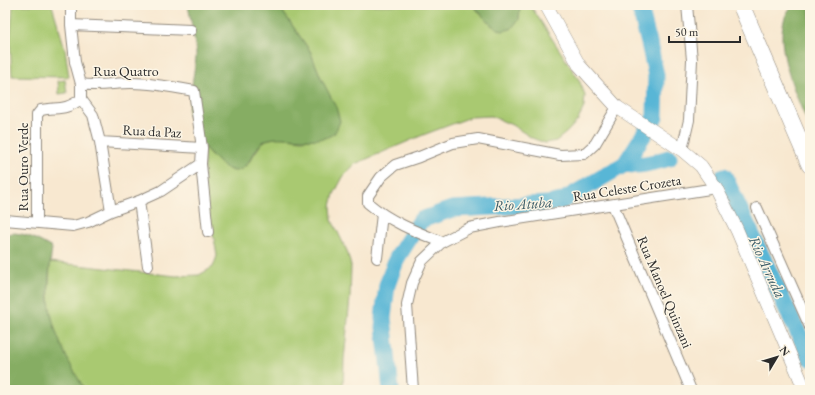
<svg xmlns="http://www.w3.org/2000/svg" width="815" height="395" font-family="'EB Garamond',serif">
	<rect width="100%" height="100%" fill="#fcf5e5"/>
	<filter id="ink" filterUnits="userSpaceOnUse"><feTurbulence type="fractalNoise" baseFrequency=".025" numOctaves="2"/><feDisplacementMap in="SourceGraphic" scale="8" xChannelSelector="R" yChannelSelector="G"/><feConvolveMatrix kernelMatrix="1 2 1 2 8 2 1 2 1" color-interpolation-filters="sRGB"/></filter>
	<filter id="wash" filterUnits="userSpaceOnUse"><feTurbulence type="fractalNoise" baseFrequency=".012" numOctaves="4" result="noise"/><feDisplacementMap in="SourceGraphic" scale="16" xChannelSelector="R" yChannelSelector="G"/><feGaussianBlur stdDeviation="0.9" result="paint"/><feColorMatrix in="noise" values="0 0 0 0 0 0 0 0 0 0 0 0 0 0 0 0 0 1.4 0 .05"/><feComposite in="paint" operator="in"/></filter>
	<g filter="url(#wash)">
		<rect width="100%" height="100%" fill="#f8e8d0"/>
		<path fill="#a9c971" stroke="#6a7a4e" d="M 13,5 L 52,5 L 65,49 L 69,77 L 12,76 L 10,43 Z
			M 278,5 L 473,5 L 482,16 L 519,19 L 520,5 L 530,5 L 579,80 L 585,95 L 584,107 L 578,120 L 567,132 L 556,141 L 545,143 L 532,138 L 512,125 L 491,116 L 471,117 L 423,135 L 355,164 L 343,177 L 334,194 L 331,206 L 332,220 L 347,251 L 351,266 L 350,298 L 344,360 L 343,390 L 85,390 C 68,363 50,332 49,299 C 48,287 50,274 50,262 L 176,276 L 199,275 L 213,267 L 217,256 L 214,238 L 204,209 L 204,147 L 217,161 L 232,171 L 247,165 L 261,144 L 266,140 L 279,137 L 302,140 L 325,137 L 335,133 L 321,78 L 310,51 Z
			M 65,80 L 67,93 L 59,94 L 58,81 Z"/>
		<path fill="#86ad63" stroke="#586c47" d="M 188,5 L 278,5 L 310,51 L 321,78 L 336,107 L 340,121 C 339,124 337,129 335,132 C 322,147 283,133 266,140 C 255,145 252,163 240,170 C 227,177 203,147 197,136 C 192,129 189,120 188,111 L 196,58 L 196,48 Z
			M 473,5 L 520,5 L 519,19 L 511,29 L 502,31 L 491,25 Z
			M 793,5 L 810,5 L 810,129 C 798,99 765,32 793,5 Z
			M 11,233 C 27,233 38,240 52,248 C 50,264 47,286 49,301 C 53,334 68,362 85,390 L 5,390 L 5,235 Z"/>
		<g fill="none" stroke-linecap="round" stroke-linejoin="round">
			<path stroke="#58b6d6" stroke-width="17" d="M 625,164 C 639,167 655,162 669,158
				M 724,176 L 810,358
				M 391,390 L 383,318 L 387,285 L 397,258 L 421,220 L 452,209 L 547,204 L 562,201 L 625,164 L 655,117 L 656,75 L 649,43 L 639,5"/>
		</g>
	</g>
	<g filter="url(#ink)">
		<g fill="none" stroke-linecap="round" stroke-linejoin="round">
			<defs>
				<path id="street" d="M 71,5 L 71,25 L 75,62 L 81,84 L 81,99 L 93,115 L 100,142 L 111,211
					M 71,25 L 191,30
					M 81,84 C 98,87 114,83 131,83 C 153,83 173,87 194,91 L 202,148 L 201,164 L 208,232
					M 100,142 L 202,148
					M 682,150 L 689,120 L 692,60 L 687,5
					M 139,201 L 148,266
					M 613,205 L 691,390
					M 757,208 L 810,327
					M 5,220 L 73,226 L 88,222 L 111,211 L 139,201 L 161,191 L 201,164
					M 37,222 L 37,115 L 41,110 C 58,107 65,111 81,99
					M 442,242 C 416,232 389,221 368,203 L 368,196 L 381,177 L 395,165 L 419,157 L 453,143 L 478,139 L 560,155 L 584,154 L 595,144 L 617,107
					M 377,258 L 382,214
					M 413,390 L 407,305 L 412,283 L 422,261 L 442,242 L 469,228 L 500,222 L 716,188"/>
				<path id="secondary" d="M 546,5 L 579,65 L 617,107 L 682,150 L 701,166 L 716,188 L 737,230 L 805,390"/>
				<path id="highway" d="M 741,5 L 810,165"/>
			</defs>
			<use href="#street" stroke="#928a7e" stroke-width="12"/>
			<use href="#secondary" stroke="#928a7e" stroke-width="14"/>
			<use href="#highway" stroke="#928a7e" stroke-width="18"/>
			<use href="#street" stroke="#fff" stroke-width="10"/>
			<use href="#secondary" stroke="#fff" stroke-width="13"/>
			<use href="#highway" stroke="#fff" stroke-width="17"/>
		</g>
	</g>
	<g text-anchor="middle" stroke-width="3" stroke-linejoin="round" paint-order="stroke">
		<g font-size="14" fill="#2b2b2b" stroke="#fcf5e5">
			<text x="126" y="76">Rua Quatro</text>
			<text transform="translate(152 131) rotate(3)" y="5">Rua da Paz</text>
			<text transform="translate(23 167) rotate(-90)" y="5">Rua Ouro Verde</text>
			<text transform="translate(627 188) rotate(-9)" y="5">Rua Celeste Crozeta</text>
			<text transform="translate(665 292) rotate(67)" y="5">Rua Manoel Quinzani</text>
		</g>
		<g font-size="15" font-style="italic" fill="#3b5c67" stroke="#fcf5e5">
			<text transform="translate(523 204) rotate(-4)" y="5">Rio Atuba</text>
			<text transform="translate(767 267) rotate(65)" y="5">Rio Arruda</text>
		</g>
	</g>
	<rect width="815" height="395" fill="none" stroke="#fcf5e5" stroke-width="20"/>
	<g transform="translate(777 357) rotate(52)" stroke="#fcf5e5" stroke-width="3" paint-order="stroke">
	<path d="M0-3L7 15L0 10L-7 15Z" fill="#2b2b2b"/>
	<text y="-6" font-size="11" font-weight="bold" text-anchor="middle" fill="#2b2b2b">N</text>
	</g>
	<path d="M669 36v6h71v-6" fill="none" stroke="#2b2b2b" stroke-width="2"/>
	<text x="675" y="36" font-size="12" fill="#2b2b2b" stroke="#fcf5e5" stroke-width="3" paint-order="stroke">50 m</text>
</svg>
